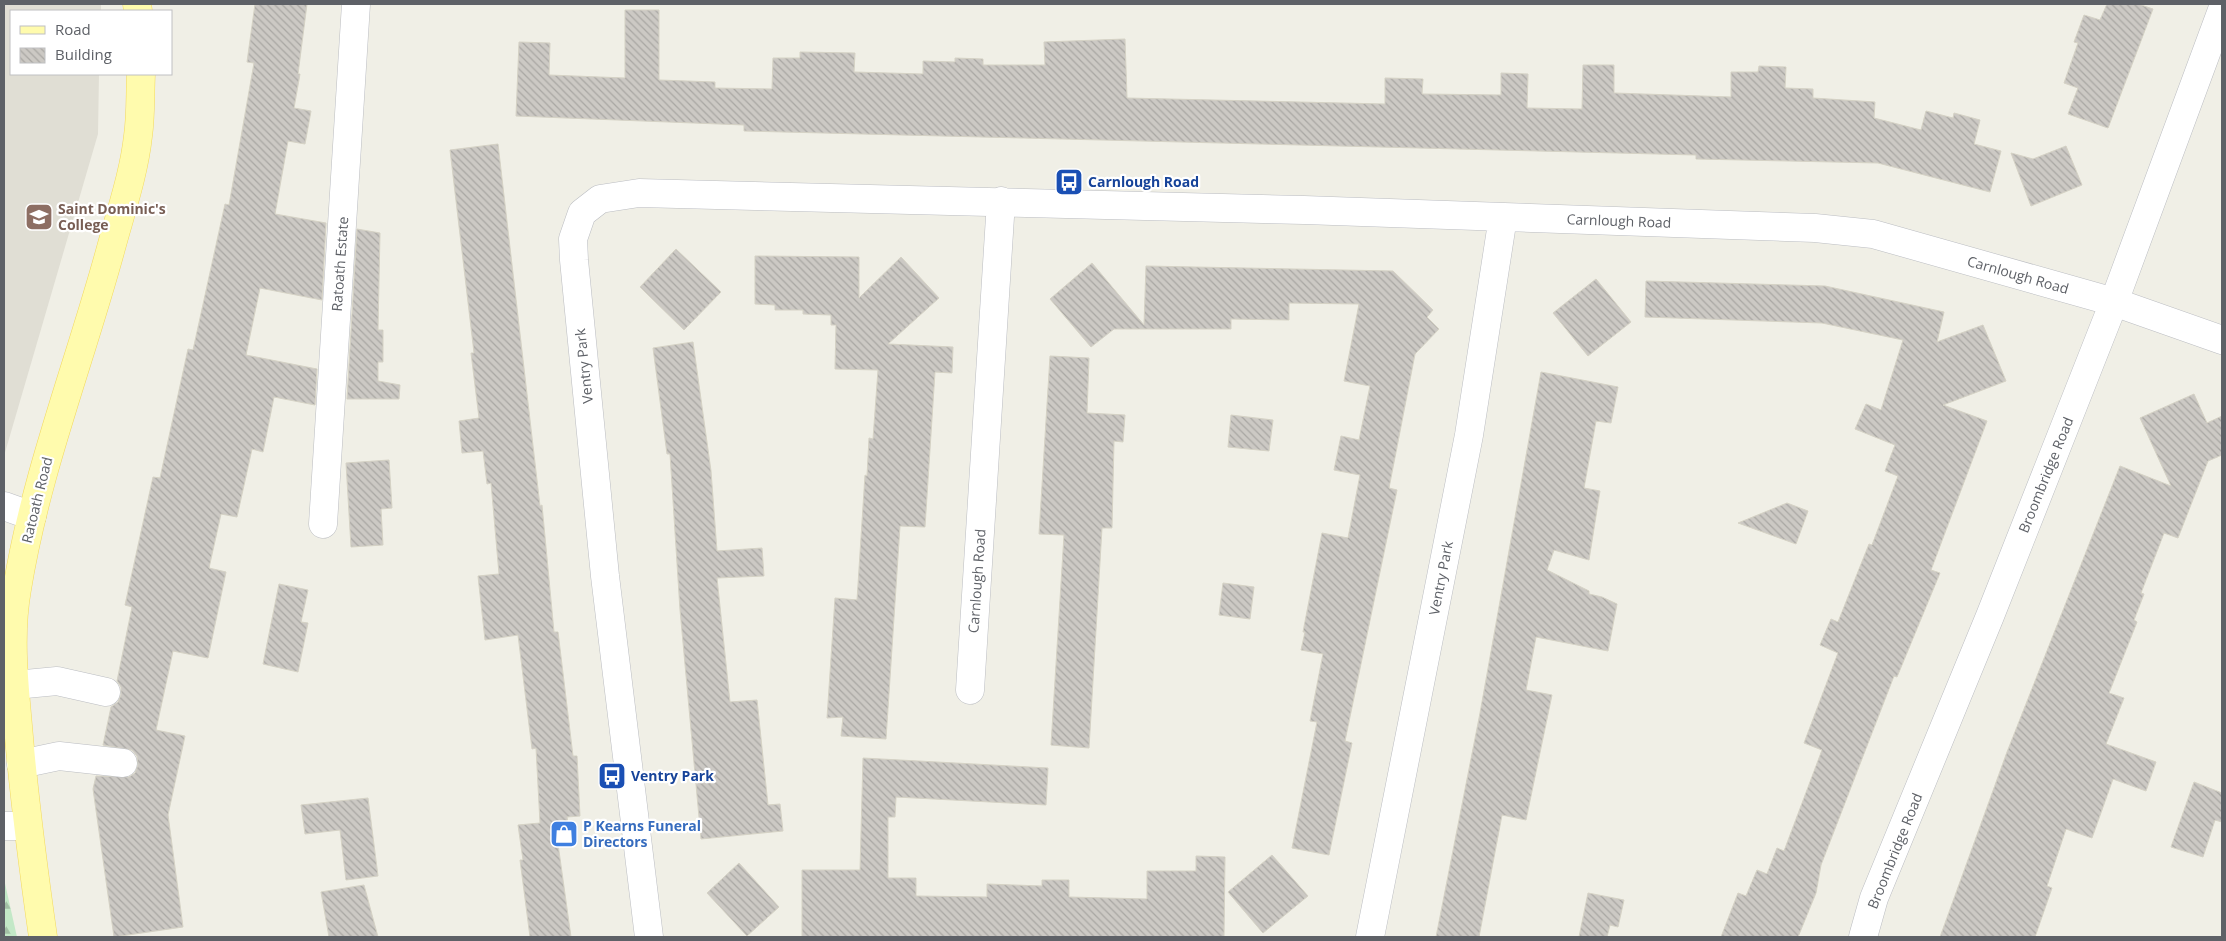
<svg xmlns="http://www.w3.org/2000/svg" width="2226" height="941" font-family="'Open Sans',sans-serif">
	<defs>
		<pattern id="forest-firs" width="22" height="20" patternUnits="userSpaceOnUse" patternTransform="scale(1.25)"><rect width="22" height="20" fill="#c3e8c7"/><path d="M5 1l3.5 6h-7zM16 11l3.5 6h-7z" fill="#a2bfa5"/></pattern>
		<pattern id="building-back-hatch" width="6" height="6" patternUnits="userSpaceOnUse" patternTransform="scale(1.25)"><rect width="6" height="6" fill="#ccc9c4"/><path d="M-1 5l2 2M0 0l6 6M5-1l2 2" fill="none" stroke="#a9a7a3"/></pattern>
	</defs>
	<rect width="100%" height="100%" fill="#f0efe6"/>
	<path fill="#e0ded4" d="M 4,4 L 101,4 L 101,11 L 11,11 L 11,74 L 99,74 L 98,134 L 4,456 Z"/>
	<path fill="url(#forest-firs)" d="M 4,879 L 17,937 L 4,937 Z"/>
	<path fill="url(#building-back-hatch)" stroke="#d5d2c5" d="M 255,4 L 307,4 L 298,74 L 300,74 L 294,108 L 311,111 L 305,144 L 288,141 L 275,214 L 326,223 L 322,300 L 260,288 L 246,355 L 317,369 L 315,405 L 274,397 L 263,452 L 252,449 L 237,517 L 221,514 L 209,568 L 226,572 L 208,658 L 173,651 L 156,730 L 185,736 L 168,815 L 183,927 L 114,937 L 93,789 L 96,776 L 129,777 L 135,773 L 138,765 L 137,756 L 132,750 L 103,745 L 111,707 L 118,702 L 121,695 L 121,687 L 117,681 L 132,607 L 125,605 L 153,477 L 160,478 L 188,349 L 193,350 L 225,204 L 229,205 L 254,63 L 247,62 Z
		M 2107,4 L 2138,4 L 2153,9 L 2108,128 L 2068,114 L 2078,88 L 2064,83 L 2078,43 L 2074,42 L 2084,15 L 2100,20 Z
		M 625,10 L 659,10 L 659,80 L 715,82 L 715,88 L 772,89 L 773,58 L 800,58 L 800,52 L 855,53 L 854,72 L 923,74 L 923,61 L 955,62 L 955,58 L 983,59 L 983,65 L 1045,65 L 1044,42 L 1125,39 L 1127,98 L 1385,104 L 1385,78 L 1423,79 L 1422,94 L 1501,95 L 1501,73 L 1528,74 L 1527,108 L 1582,109 L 1583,65 L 1614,65 L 1614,93 L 1731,97 L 1731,72 L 1758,72 L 1759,66 L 1786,67 L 1785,88 L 1813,89 L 1813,98 L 1875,102 L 1874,118 L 1921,130 L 1926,111 L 1953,118 L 1954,113 L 1980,120 L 1974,144 L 2001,151 L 1990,192 L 1878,163 L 1696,159 L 1696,155 L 1657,154 L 744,131 L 744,125 L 516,116 L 519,42 L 550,43 L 549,75 L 625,78 Z
		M 498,144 L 540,506 L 542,505 L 554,632 L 558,632 L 573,756 L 577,756 L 580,816 L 567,817 L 571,842 L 558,844 L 571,937 L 530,937 L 520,860 L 523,860 L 518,825 L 540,823 L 536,748 L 532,749 L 518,635 L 485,640 L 478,576 L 499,574 L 491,483 L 487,484 L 483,451 L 462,453 L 459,421 L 479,418 L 471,353 L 474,353 L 450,150 Z
		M 2066,146 L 2082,185 L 2031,206 L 2011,153 L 2033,159 Z
		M 357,229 L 380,233 L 378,330 L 383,330 L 383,362 L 378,362 L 378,381 L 400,385 L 399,399 L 347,399 Z
		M 676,249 L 721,292 L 684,330 L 640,287 Z
		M 755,256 L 859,257 L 859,298 L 901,257 L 939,298 L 888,344 L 953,347 L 952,373 L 935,372 L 925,527 L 900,526 L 886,739 L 841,736 L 843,717 L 827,718 L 835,598 L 857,600 L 865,475 L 867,476 L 869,438 L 873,439 L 878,370 L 835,369 L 836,325 L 831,325 L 831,315 L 803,314 L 803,310 L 775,310 L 775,305 L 755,304 Z
		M 1092,263 L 1144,325 L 1146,266 L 1393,271 L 1433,310 L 1427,317 L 1439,329 L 1415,354 L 1397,447 L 1389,488 L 1397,490 L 1345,741 L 1352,743 L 1329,855 L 1292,848 L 1317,722 L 1310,721 L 1323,654 L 1301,650 L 1305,632 L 1303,632 L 1322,533 L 1348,538 L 1360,475 L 1334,470 L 1341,436 L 1359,440 L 1370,386 L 1344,381 L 1359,304 L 1289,303 L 1289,320 L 1231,319 L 1231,329 L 1114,329 L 1091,347 L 1050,299 Z
		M 1596,279 L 1631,322 L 1588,356 L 1553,313 Z
		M 1646,281 L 1825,286 L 1944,312 L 1937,342 L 1983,325 L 2006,381 L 1943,405 L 1987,421 L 1931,570 L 1940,573 L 1897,677 L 1894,676 L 1821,865 L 1816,893 L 1798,937 L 1721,937 L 1738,893 L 1746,896 L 1757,870 L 1767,874 L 1777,848 L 1784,851 L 1822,750 L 1804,743 L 1838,653 L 1820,645 L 1831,619 L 1838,622 L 1869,544 L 1872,545 L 1898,476 L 1885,471 L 1895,445 L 1855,429 L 1866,404 L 1881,410 L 1903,340 L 1822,323 L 1645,317 Z
		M 693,342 L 711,471 L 717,551 L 762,548 L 764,576 L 717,578 L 730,702 L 757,700 L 768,805 L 780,804 L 783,831 L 701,839 L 680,610 L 670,454 L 667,454 L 653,348 Z
		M 1050,356 L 1089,358 L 1087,413 L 1125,415 L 1123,442 L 1114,441 L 1112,528 L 1102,528 L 1089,748 L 1051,745 L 1064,535 L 1039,534 Z
		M 1541,372 L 1618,387 L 1611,423 L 1596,421 L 1584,488 L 1600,491 L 1589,560 L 1554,550 L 1547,570 L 1589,591 L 1589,594 L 1602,597 L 1617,604 L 1608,651 L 1536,637 L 1526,690 L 1552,695 L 1526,820 L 1502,815 L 1479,937 L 1436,937 L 1480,713 Z
		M 2194,394 L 2207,423 L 2222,416 L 2222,455 L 2208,461 L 2178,538 L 2164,533 L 2141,593 L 2144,594 L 2134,620 L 2137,622 L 2109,693 L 2124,698 L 2106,744 L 2156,762 L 2146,791 L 2113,779 L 2092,838 L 2066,829 L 2047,886 L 2052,888 L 2035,937 L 1940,937 L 2007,752 L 2120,466 L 2171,486 L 2140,418 Z
		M 1231,415 L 1273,420 L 1269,451 L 1228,447 Z
		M 389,460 L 392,508 L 381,509 L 383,545 L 351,547 L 346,463 Z
		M 1787,503 L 1808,511 L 1796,544 L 1738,523 Z
		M 1223,583 L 1254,587 L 1250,619 L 1219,615 Z
		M 279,584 L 308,590 L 301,622 L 308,623 L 298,672 L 263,664 Z
		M 863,758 L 1048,768 L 1046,805 L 896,797 L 895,817 L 888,817 L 888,878 L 916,878 L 916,896 L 987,897 L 987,884 L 1042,886 L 1042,880 L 1069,880 L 1069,897 L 1147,899 L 1147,871 L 1196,871 L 1196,856 L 1225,857 L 1224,937 L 802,937 L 802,870 L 860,870 Z
		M 2194,782 L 2222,793 L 2222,822 L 2215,820 L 2203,857 L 2171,847 Z
		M 368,798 L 378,876 L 346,880 L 340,830 L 305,834 L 301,805 Z
		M 1272,855 L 1308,896 L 1263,933 L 1228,892 Z
		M 739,863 L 779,907 L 747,936 L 707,893 Z
		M 364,885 L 378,937 L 329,937 L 321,892 Z
		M 1588,893 L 1624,900 L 1618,927 L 1610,925 L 1607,937 L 1579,937 Z"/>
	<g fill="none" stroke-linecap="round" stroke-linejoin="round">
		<defs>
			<path id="minor" d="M 4,506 L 32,516
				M 323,524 L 356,4
				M 15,685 L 57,681 L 106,692
				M 970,690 L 1001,201
				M 21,764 L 59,756 L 123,763
				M 4,826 L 27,826
				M 649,937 L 605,576 L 574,260 L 573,239 L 582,213 L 600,199 L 639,193 L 1304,210 L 1815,228 L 1873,234 L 2114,302 L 2222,340
				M 1370,937 L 1469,435 L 1503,217
				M 1863,937 L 1874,898 L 1990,616 L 2114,302 L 2222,10"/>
			<path id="major" d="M 137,4 L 138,11
				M 43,937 C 33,867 24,797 18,726 C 14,681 9,634 17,589 C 36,472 80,362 111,248 C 121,211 134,173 138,136 C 141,115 140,94 141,74"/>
		</defs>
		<use href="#minor" stroke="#bbbdc2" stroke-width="29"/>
		<use href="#major" stroke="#f3d95d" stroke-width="29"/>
		<use href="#minor" stroke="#fff" stroke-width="28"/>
		<use href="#major" stroke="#fffbad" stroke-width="28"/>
	</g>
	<defs>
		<symbol id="bus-square" viewBox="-11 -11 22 22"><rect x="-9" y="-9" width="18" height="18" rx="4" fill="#1a4fb4" stroke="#fff"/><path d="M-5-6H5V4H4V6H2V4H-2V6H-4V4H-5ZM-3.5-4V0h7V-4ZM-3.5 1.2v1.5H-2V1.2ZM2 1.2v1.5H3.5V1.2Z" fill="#fff"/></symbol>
		<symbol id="school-square" viewBox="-11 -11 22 22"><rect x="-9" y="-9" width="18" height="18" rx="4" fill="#8d6e63" stroke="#fff"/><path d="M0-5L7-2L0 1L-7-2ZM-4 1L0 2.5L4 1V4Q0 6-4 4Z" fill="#fff"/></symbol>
		<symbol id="shop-square" viewBox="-11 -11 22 22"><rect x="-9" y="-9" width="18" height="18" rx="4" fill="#3f7fe0" stroke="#fff"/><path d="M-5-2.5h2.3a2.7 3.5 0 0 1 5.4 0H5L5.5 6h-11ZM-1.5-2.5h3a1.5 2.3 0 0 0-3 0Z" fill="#fff"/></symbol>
	</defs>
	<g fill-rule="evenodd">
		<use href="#bus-square" x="1053" y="166" width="32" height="32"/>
		<use href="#school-square" x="23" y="201" width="32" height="32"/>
		<use href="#bus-square" x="596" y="760" width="32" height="32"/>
		<use href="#shop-square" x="548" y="818" width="32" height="32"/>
	</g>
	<g text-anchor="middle" stroke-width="4.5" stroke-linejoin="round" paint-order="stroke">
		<g font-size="14" font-weight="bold" fill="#164399" stroke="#fff" text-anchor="start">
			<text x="1088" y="187">Carnlough Road</text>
			<text x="631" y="781">Ventry Park</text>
		</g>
		<g font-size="14" font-weight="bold" fill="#785e54" stroke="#fff" text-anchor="start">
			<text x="58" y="214">Saint Dominic's<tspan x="58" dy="16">College</tspan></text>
		</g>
		<g font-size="14" fill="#5e6167" stroke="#fff">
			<text transform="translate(1619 221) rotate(2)" y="5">Carnlough Road</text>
			<text transform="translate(340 264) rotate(-86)" y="5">Ratoath Estate</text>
			<text transform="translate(2018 275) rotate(16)" y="5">Carnlough Road</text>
			<text transform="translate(584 366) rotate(-96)" y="5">Ventry Park</text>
			<text transform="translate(2046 475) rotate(-68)" y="5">Broombridge Road</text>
			<text transform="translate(37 500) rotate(-76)" y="5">Ratoath Road</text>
			<text transform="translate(1441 578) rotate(-79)" y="5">Ventry Park</text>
			<text transform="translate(977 581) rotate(-86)" y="5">Carnlough Road</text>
			<text transform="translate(1895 851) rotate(-68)" y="5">Broombridge Road</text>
		</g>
		<g font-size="14" font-weight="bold" fill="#366cbe" stroke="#fff" text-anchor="start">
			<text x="583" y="831">P Kearns Funeral<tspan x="583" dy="16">Directors</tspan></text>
		</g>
	</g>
	<rect width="2226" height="941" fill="none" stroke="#5e6167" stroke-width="10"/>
	<rect x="10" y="10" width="162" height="65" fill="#ffffff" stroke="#bfc0c2"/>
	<rect x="20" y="26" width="25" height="8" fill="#fffbad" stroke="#bfc0c2"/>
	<text x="55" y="35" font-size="15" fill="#5e6167">Road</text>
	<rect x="20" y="48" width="25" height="15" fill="url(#building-back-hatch)" stroke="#bfc0c2"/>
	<text x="55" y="60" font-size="15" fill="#5e6167">Building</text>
</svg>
